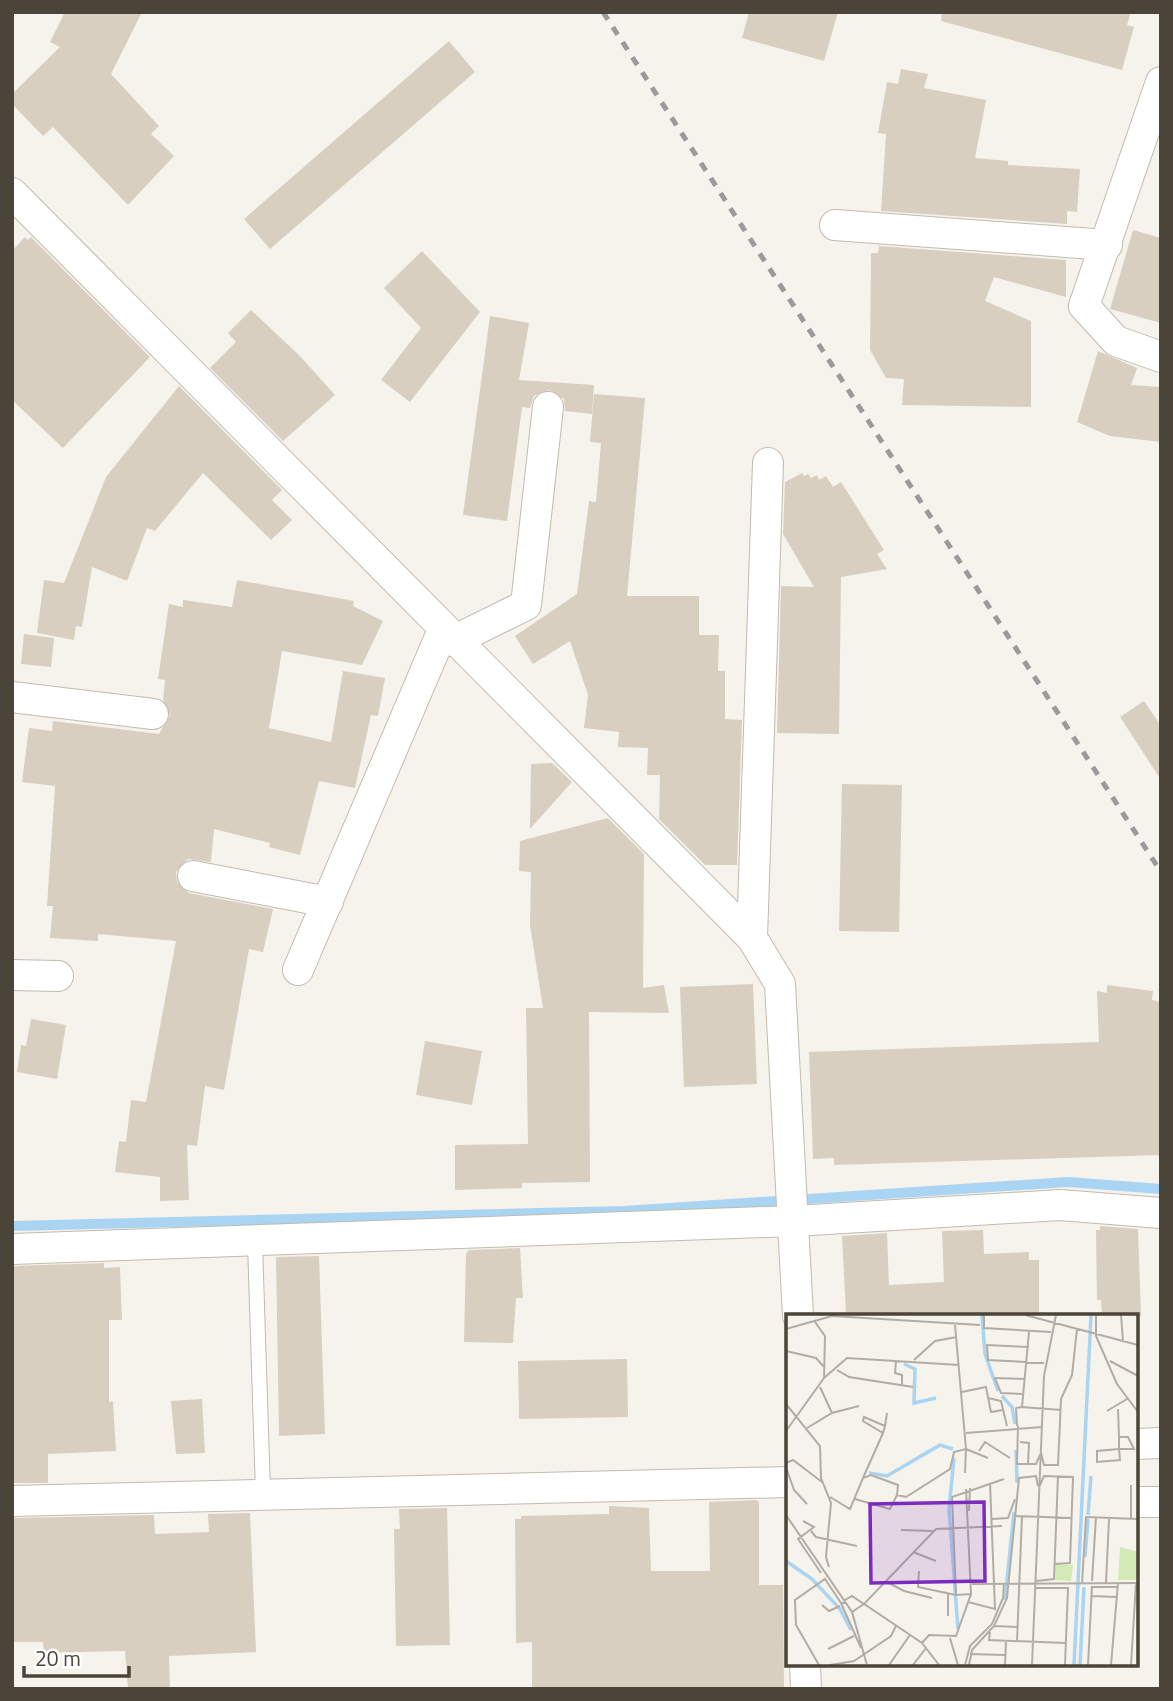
<svg xmlns="http://www.w3.org/2000/svg" width="1173" height="1701" font-family="'Titillium Web',sans-serif">
	<rect width="100%" height="100%" fill="#f6f3ec"/>
	<g fill="none" stroke-linecap="round" stroke-linejoin="round">
		<path stroke="#a9d4f2" stroke-width="10" d="M 12,1226 L 624,1211 L 1068,1182 L 1161,1189"/>
	</g>
	<path fill="#d8cfc1" d="M 65,12 L 142,12 L 111,74 L 159,126 L 151,134 L 174,156 L 128,205 L 53,127 L 43,136 L 12,104 L 12,94 L 60,47 L 50,42 Z
		M 749,12 L 838,12 L 824,61 L 742,38 Z
		M 942,12 L 1131,12 L 1127,25 L 1134,27 L 1122,70 L 941,21 Z
		M 449,41 L 475,72 L 270,249 L 244,219 Z
		M 901,69 L 928,74 L 924,88 L 986,100 L 975,158 L 1008,161 L 1008,165 L 1080,169 L 1077,212 L 1067,211 L 1067,224 L 881,211 L 886,134 L 878,133 L 887,82 L 898,84 Z
		M 1133,230 L 1161,238 L 1161,323 L 1110,309 Z
		M 25,237 L 28,240 L 31,237 L 150,357 L 63,448 L 12,400 L 12,251 Z
		M 879,246 L 1066,260 L 1066,297 L 994,277 L 985,301 L 1031,321 L 1031,407 L 902,405 L 904,379 L 886,378 L 870,350 L 871,253 L 878,253 Z
		M 422,251 L 480,312 L 410,402 L 381,380 L 421,328 L 384,288 Z
		M 251,310 L 300,356 L 335,395 L 283,441 L 210,368 L 236,342 L 228,333 Z
		M 490,316 L 529,323 L 519,380 L 594,385 L 592,414 L 565,411 L 564,399 L 549,390 L 534,396 L 530,408 L 522,407 L 507,521 L 463,515 Z
		M 1098,351 L 1137,368 L 1131,385 L 1161,387 L 1161,442 L 1110,436 L 1077,422 Z
		M 179,386 L 282,490 L 272,500 L 292,520 L 271,540 L 203,473 L 155,531 L 147,528 L 127,581 L 92,567 L 82,627 L 76,626 L 74,640 L 37,633 L 44,580 L 64,583 L 106,477 Z
		M 594,394 L 645,398 L 627,596 L 699,596 L 699,635 L 719,635 L 718,671 L 725,671 L 725,719 L 742,720 L 737,865 L 705,865 L 659,819 L 660,775 L 647,775 L 648,748 L 618,747 L 619,732 L 584,728 L 588,695 L 570,641 L 533,664 L 515,636 L 577,594 L 589,501 L 596,502 L 601,443 L 590,442 Z
		M 802,473 L 804,476 L 808,474 L 811,478 L 817,475 L 819,480 L 826,476 L 833,487 L 841,482 L 884,550 L 877,554 L 887,569 L 841,577 L 839,734 L 777,733 L 781,586 L 814,587 L 783,534 L 785,482 Z
		M 237,580 L 354,601 L 353,606 L 383,621 L 362,665 L 282,651 L 269,728 L 331,742 L 343,671 L 385,678 L 378,716 L 371,715 L 355,788 L 319,781 L 300,855 L 269,847 L 270,843 L 214,829 L 211,862 L 188,859 L 176,872 L 177,882 L 189,893 L 273,909 L 263,952 L 249,949 L 224,1090 L 205,1086 L 197,1146 L 187,1145 L 189,1200 L 160,1201 L 160,1177 L 115,1172 L 119,1141 L 126,1142 L 131,1100 L 146,1102 L 176,941 L 98,934 L 98,941 L 50,938 L 53,906 L 47,906 L 55,786 L 22,782 L 29,728 L 52,731 L 53,721 L 159,734 L 170,715 L 163,700 L 165,680 L 158,679 L 169,604 L 183,607 L 183,600 L 232,607 Z
		M 24,634 L 54,638 L 51,667 L 21,664 Z
		M 1144,701 L 1161,726 L 1161,780 L 1120,717 Z
		M 552,763 L 572,782 L 530,829 L 531,764 Z
		M 842,784 L 902,785 L 899,932 L 839,931 Z
		M 608,818 L 644,854 L 643,988 L 664,985 L 669,1013 L 589,1012 L 590,1182 L 522,1183 L 522,1188 L 455,1190 L 455,1145 L 528,1144 L 526,1008 L 543,1008 L 530,925 L 531,872 L 519,871 L 520,841 Z
		M 753,984 L 757,1084 L 684,1087 L 680,987 Z
		M 1107,985 L 1153,991 L 1152,1000 L 1161,1002 L 1161,1155 L 834,1165 L 834,1158 L 813,1159 L 809,1052 L 1099,1042 L 1097,991 L 1107,993 Z
		M 31,1019 L 66,1025 L 57,1079 L 17,1072 L 21,1045 L 26,1046 Z
		M 425,1041 L 482,1051 L 472,1105 L 416,1095 Z
		M 1100,1226 L 1138,1229 L 1141,1316 L 1102,1316 L 1101,1300 L 1097,1300 L 1096,1230 L 1100,1230 Z
		M 983,1230 L 984,1254 L 1029,1252 L 1029,1260 L 1039,1260 L 1039,1316 L 846,1314 L 842,1236 L 887,1233 L 889,1285 L 944,1282 L 942,1231 Z
		M 520,1248 L 523,1298 L 516,1298 L 513,1343 L 464,1342 L 466,1254 L 469,1250 Z
		M 319,1256 L 325,1434 L 279,1436 L 276,1257 Z
		M 104,1263 L 104,1268 L 120,1267 L 122,1320 L 109,1320 L 109,1402 L 113,1401 L 116,1451 L 48,1454 L 48,1483 L 12,1483 L 12,1266 Z
		M 627,1359 L 628,1417 L 519,1419 L 518,1361 Z
		M 202,1399 L 205,1453 L 176,1454 L 171,1401 Z
		M 756,1500 L 759,1502 L 759,1585 L 783,1585 L 784,1689 L 532,1689 L 532,1642 L 516,1643 L 515,1519 L 521,1519 L 521,1516 L 609,1514 L 609,1506 L 649,1508 L 651,1571 L 710,1571 L 709,1502 Z
		M 447,1508 L 450,1645 L 396,1646 L 394,1529 L 400,1529 L 399,1509 Z
		M 250,1513 L 256,1652 L 169,1656 L 170,1689 L 128,1689 L 125,1651 L 44,1653 L 43,1642 L 12,1642 L 12,1518 L 154,1515 L 155,1534 L 209,1532 L 208,1514 Z"/>
	<g fill="none" stroke-linecap="round" stroke-linejoin="round">
		<defs>
			<path id="lane" d="M 255,1243 L 263,1493"/>
			<path id="street" d="M 1161,82 L 1084,306 L 1116,341 L 1161,357
				M 12,193 L 752,938 L 780,984 L 798,1316
				M 835,225 L 1107,245
				M 453,641 L 526,605 L 548,407
				M 12,697 L 153,714
				M 193,876 L 328,902
				M 752,938 L 768,463
				M 298,970 L 443,630
				M 12,975 L 58,976
				M 12,1249 L 795,1221 L 1060,1205 L 1161,1213
				M 1136,1444 L 1161,1443
				M 12,1501 L 788,1482
				M 1136,1502 L 1161,1502
				M 805,1664 L 806,1689"/>
		</defs>
		<use href="#lane" stroke="#c2bbae" stroke-width="16"/>
		<use href="#street" stroke="#c2bbae" stroke-width="32"/>
		<use href="#lane" stroke="#fff" stroke-width="14"/>
		<use href="#street" stroke="#fff" stroke-width="30"/>
		<path stroke="#9a9a9a" stroke-width="5" stroke-dasharray="9 9" stroke-linecap="butt" d="M 603,12 L 1161,872"/>
	</g>
	<g transform="translate(786 1314)">
		<rect width="352" height="352" fill="#f6f3ec"/>
		<path d="M 334,233 L 352,238 L 352,266 L 332,266 ZM 270,250 L 287,251 L 285,267 L 269,266 Z" fill="#d2eab5"/>
		<path fill="none" stroke="#a9d4f2" stroke-width="3.5" d="M 196,1 L 199,40 L 212,77M 118,50 L 129,55 L 128,89 L 150,84M 216,82 L 226,93 L 229,110M 230,136 L 231,169M 168,144 L 163,195 L 172,315M 83,159 L 101,162 L 154,131 L 167,135M 302,201 L 305,162M 299,243 L 302,205M 0,247 L 26,265 L 54,295 L 65,316M 219,286 L 228,198M 288,351 L 305,1M 294,351 L 298,273"/>
		<path fill="none" stroke="#b2ada4" stroke-width="2" d="M 198,1 L 198,14 L 265,18M 239,1 L 352,31M 310,1 L 310,22 L 331,70 L 352,98M 335,1 L 337,27M 0,15 L 46,2 L 194,11M 243,18 L 236,93 L 275,96M 243,33 L 201,31 L 202,46 L 258,49M 0,37 L 30,44 L 39,54M 128,46 L 149,27 L 171,23M 110,47 L 109,59 L 116,61 L 116,71M 324,47 L 352,62M 51,56 L 63,63 L 127,73M 38,64 L 61,44 L 173,51M 34,73 L 46,99M 176,78 L 200,73 L 205,98 L 217,96M 236,80 L 215,79 L 209,64 L 239,65M 202,84 L 215,87 L 221,112M 0,90 L 34,132 L 35,164 L 45,189 L 40,243 L 43,253M 332,95 L 333,123 L 333,135 L 334,146 L 311,148 L 311,137 L 333,135 L 348,135 L 342,123 L 333,123M 321,97 L 341,85M 99,112 L 78,103 L 77,107 L 97,119 L 99,112 L 101,99M 231,112 L 230,94 L 236,93M 232,112 L 231,150 L 250,150 L 255,139M 21,114 L 46,99 L 73,92M 0,117 L 38,64 L 39,22 L 29,8M 180,119 L 256,113M 234,128 L 243,129 L 242,150M 193,137 L 199,128 L 224,144M 255,139 L 258,151 L 272,151 L 275,85 L 286,61 L 291,15M 0,149 L 7,146 L 36,168M 0,153 L 8,176 L 21,190M 179,159 L 180,135 L 202,144M 77,164 L 97,119M 253,173 L 258,162 L 287,163 L 284,249 L 268,250M 44,183 L 64,195 L 77,164 L 85,161 L 112,171 L 111,181M 69,185 L 104,195 L 111,181 L 120,183 L 164,155 L 168,138 L 180,135 L 169,11M 183,197 L 184,174M 0,201 L 66,298 L 81,351M 228,202 L 285,204M 345,204 L 345,171M 206,205 L 222,204 L 229,185M 17,207 L 28,213 L 12,225 L 35,259M 115,216 L 147,217M 25,217 L 30,223 L 71,232M 127,238 L 150,247M 133,257 L 132,273 L 170,281M 99,267 L 118,277 L 146,284M 250,267 L 268,265 L 272,162M 306,267 L 310,203M 320,269 L 323,205M 186,270 L 352,269M 296,270 L 300,203 L 352,205M 306,273 L 331,273M 249,274 L 282,274 L 279,351M 162,280 L 162,302M 185,280 L 170,281 L 166,183 L 218,165M 306,282 L 331,283M 59,286 L 66,282 L 78,290 L 150,215 L 216,212M 182,288 L 209,295 L 204,169M 55,289 L 75,334M 36,291 L 43,297 L 54,292M 66,298 L 78,290 L 136,329 L 153,351M 208,312 L 232,313M 204,318 L 203,326 L 280,329M 164,324 L 172,351M 231,327 L 236,202M 136,329 L 143,321 L 170,322 L 185,280 L 180,175M 42,335 L 68,322M 184,340 L 219,341M 33,351 L 10,311 L 9,286 L 39,265 L 55,289 L 60,289M 44,351 L 68,347 L 105,322 L 110,312M 103,351 L 124,321M 127,351 L 140,334M 179,351 L 184,332 L 206,310 L 217,284 L 218,269M 183,351 L 186,336 L 208,312 L 221,284 L 233,164 L 250,162 L 252,172M 219,351 L 220,327M 246,351 L 258,62 L 270,1M 302,351 L 306,272M 325,351 L 332,269M 345,351 L 350,269"/>
		<path fill="#7b2cbf" fill-opacity="0.15" stroke="#7b2cbf" stroke-width="3.5" d="M 198,188 L 199,267 L 85,269 L 84,190 Z"/>
		<rect width="352" height="352" fill="none" stroke="#4b4439" stroke-width="3.5"/>
	</g>
	<rect width="1173" height="1701" fill="none" stroke="#4b4439" stroke-width="28"/>
	<path d="M24 1666v10h105v-10" fill="none" stroke="#4b4439" stroke-width="3.5"/>
	<text x="35" y="1666" font-size="21" fill="#4b4439" stroke="#ffffff" stroke-width="5" paint-order="stroke">20 m</text>
</svg>
